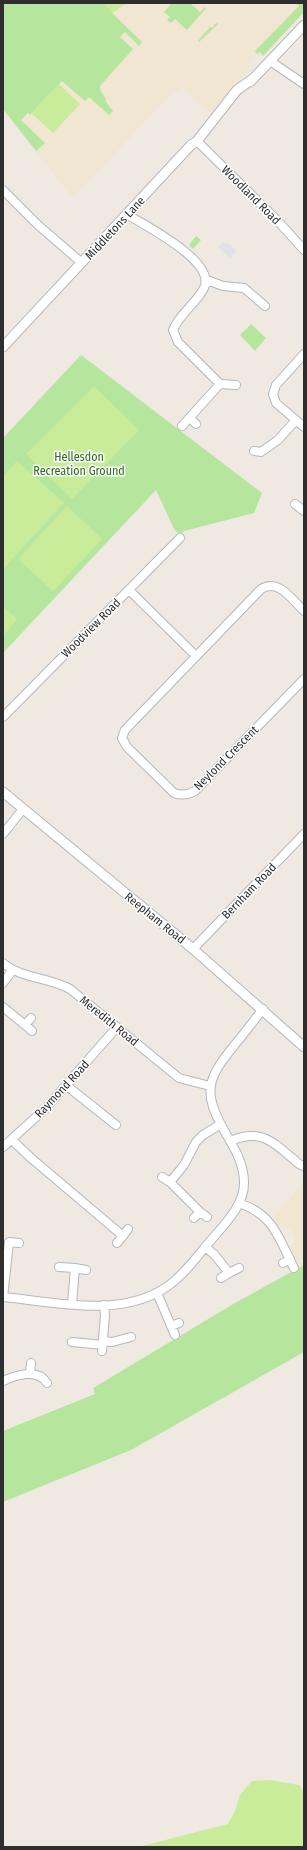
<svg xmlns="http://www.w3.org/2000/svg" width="307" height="1850" font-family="'Fira Sans Condensed',sans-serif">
	<rect width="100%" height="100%" fill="#efe9e1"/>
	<path fill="#e3e1e8" d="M 223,242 L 226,245 L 228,243 L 237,251 L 230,258 L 218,247 Z"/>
	<path fill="#f0e6d1" d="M 3,3 L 304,3 L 304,12 L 263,56 L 257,55 L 248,64 L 250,70 L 210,113 L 182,87 L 176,93 L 174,91 L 73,198 L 3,109 Z
		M 304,1181 L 304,1265 L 300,1267 L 290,1249 L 295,1239 L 290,1229 L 277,1226 L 273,1218 Z"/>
	<path fill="#b6e59e" d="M 3,3 L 105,3 L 112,13 L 142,42 L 139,46 L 125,32 L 120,37 L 133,49 L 100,86 L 100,90 L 106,99 L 105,101 L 113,111 L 109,115 L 89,97 L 85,101 L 62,81 L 30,115 L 28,113 L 21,120 L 45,143 L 36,151 L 3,109 Z
		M 172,3 L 190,3 L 200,12 L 205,7 L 206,8 L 187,30 L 175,19 L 171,23 L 167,20 L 170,17 L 164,12 Z
		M 296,3 L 304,3 L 304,12 L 263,56 L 260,52 L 257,54 L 255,51 L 299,6 Z
		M 216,23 L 218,24 L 199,42 L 198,41 L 210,27 L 212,28 Z
		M 196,236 L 201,240 L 193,249 L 189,245 Z
		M 251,324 L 266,338 L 255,351 L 240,335 Z
		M 81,355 L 262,493 L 254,513 L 184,531 L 180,535 L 174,529 L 156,490 L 3,653 L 3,438 Z
		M 304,1265 L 304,1352 L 131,1450 L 3,1502 L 3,1431 L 95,1394 L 93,1388 L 235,1303 Z"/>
	<path fill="#c9ec9a" d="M 105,3 L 127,3 L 112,13 Z
		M 59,84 L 80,104 L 53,133 L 31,113 Z
		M 94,386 L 139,430 L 72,499 L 26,454 Z
		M 17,461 L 64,503 L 3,569 L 3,476 Z
		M 67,506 L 102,539 L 53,591 L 18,559 Z
		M 3,607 L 17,619 L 3,636 Z
		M 269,1780 L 299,1785 L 304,1793 L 304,1847 L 138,1847 L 228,1824 L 235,1811 L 240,1795 L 252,1781 Z"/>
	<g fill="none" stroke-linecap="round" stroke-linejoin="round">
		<defs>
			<path id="minor" d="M 270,61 L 304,84
				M 197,141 L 276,219 L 304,250
				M 3,190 L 38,225 L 82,263
				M 128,215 C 146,226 217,262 204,288 C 196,304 180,313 173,330 L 178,342 L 220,384 L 182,426
				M 207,280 L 223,286 L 244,288 L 265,306
				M 304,354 L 276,385 L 273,394 L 276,403 L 304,427
				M 220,384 L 236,385
				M 190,418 L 196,424
				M 254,451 L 261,452 L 278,440 L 296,420
				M 295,504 L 304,511
				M 129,590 L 196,656
				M 304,611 C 292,600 279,578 261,589 L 125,730 L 122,738 L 127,747 L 174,793 C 182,796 188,795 195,791 L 304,679
				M 3,717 L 180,538
				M 3,834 L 23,809
				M 193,949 L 304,834
				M 3,963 C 22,979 48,977 70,989 L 179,1078 L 210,1086
				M 3,983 L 12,971
				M 3,1007 L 25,1025 L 31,1018
				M 25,1025 L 32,1031
				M 67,1086 L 116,1125
				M 12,1140 L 31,1158 L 123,1236 L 117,1243
				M 230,1141 C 259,1129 270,1139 292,1158 C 296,1161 300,1166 304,1166
				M 3,1147 L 46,1108 L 117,1027
				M 162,1177 L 170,1182 L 184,1165 L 196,1142 L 203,1135 L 221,1124
				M 170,1182 L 200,1212 L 194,1218
				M 239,1203 C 274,1215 278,1237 294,1268
				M 200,1212 L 207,1217
				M 123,1236 L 128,1229
				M 205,1247 L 214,1254 L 229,1273 L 221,1278
				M 283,1263 L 290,1259
				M 59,1267 L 75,1268 L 72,1304
				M 75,1268 L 86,1270
				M 229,1273 L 239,1268
				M 157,1293 L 175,1335
				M 3,1297 C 56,1302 121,1319 168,1286 C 186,1273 198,1255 212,1239 C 225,1224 245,1204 244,1182 C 244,1164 234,1147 225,1132 C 203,1094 206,1080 233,1047 C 243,1035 253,1022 263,1009
				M 3,1297 L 9,1242 L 19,1243
				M 171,1326 L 179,1323
				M 103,1341 L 112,1342 L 131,1337
				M 72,1342 L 103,1345
				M 102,1351 L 105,1315 L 104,1305
				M 30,1374 L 31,1363
				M 3,1381 C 16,1375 38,1368 47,1383"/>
			<path id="tertiary" d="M 250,82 L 304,25
				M 3,347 L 191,145 L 197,141 L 237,90 L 254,78
				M 3,792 L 193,949 L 304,1047"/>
		</defs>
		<use href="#minor" stroke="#b4b7c1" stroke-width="10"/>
		<use href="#tertiary" stroke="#b4b7c1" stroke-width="11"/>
		<use href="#minor" stroke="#fff" stroke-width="8"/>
		<use href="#tertiary" stroke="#fff" stroke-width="9"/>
	</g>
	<g text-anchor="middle" stroke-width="3" stroke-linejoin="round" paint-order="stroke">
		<g font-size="12" fill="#2e2e2e" stroke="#fff">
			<text transform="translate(251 195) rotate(45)" y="4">Woodland Road</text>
			<text transform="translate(115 228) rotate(-47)" y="4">Middletons Lane</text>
			<text transform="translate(91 628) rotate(-45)" y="4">Woodview Road</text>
			<text transform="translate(226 758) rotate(-45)" y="4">Neylond Crescent</text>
			<text transform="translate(249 891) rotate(-46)" y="4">Bernham Road</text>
			<text transform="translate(155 918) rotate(39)" y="4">Reepham Road</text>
			<text transform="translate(109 1021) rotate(39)" y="4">Meredith Road</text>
			<text transform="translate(62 1089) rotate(-47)" y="4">Raymond Road</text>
		</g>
		<g font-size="12" fill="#2c6e1b" stroke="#fff">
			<text x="79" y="461">Hellesdon<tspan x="79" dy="14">Recreation Ground</tspan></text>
		</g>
	</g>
	<rect width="307" height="1850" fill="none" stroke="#2e2e2e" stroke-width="8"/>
</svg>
